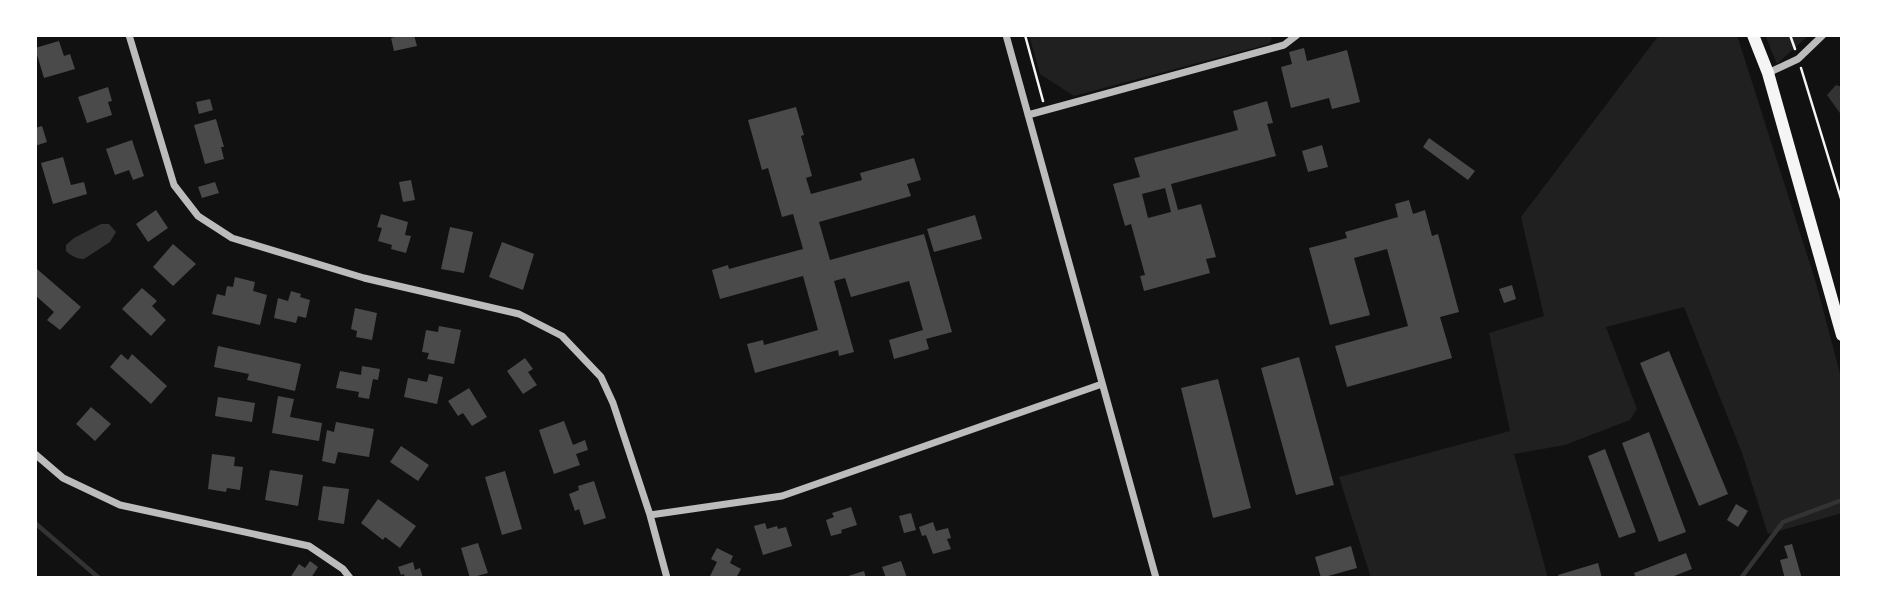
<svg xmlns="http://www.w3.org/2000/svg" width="1877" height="613" font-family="'Public Sans',sans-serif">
	<rect width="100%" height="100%" fill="#111"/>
	<path fill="#202020" d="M 1029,35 L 1266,35 L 1272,38 L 1269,44 L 1074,96 L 1040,74 Z
		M 1659,35 L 1737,35 L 1816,283 L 1842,381 L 1842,513 L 1768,534 L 1742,453 L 1684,307 L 1606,327 L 1637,409 L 1630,420 L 1565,445 L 1514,454 L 1548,578 L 1371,578 L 1339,477 L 1510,431 L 1489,333 L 1544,316 L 1521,217 Z
		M 1765,35 L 1809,35 L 1777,64 Z"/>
	<path fill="#333" d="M 1836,85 L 1842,87 L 1842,116 L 1827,95 Z
		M 101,224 L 109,224 L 116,232 L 110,242 L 84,259 C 77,259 71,256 66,251 L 66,245 L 74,238 Z"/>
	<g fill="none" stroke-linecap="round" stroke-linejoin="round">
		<path stroke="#333" stroke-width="4.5" d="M 35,523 L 99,578
			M 1741,578 L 1783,522 L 1842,500"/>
	</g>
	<path fill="#4a4a4a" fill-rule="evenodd" d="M 403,35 L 414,35 L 417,46 L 394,51 L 391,38 Z
		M 59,41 L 64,56 L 70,54 L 75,69 L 44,78 L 35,48 Z
		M 1304,48 L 1307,61 L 1347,50 L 1360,102 L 1332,109 L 1329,98 L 1291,108 L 1281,67 L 1292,64 L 1289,52 Z
		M 108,87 L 112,101 L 108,102 L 112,115 L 87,123 L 78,97 Z
		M 210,99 L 213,110 L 199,114 L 196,102 Z
		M 1267,101 L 1273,123 L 1267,124 L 1276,156 L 1171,184 L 1178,210 L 1201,204 L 1216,257 L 1206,259 L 1210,273 L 1144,291 L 1140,276 L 1145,275 L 1131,224 L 1125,226 L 1113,184 L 1140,177 L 1134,158 L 1238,130 L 1233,111 ZM 1165,188 L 1171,212 L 1148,218 L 1142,194 Z
		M 796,107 L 804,135 L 801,136 L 812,176 L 806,178 L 811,194 L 862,180 L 860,173 L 914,158 L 921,180 L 907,184 L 911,196 L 819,222 L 830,260 L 924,234 L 952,332 L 926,339 L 929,349 L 894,359 L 889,340 L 923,330 L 909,281 L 851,297 L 845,278 L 834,281 L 854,352 L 839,356 L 838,350 L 755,373 L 747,344 L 763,340 L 764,345 L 818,330 L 803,276 L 720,299 L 712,270 L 728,265 L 729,269 L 803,249 L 793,214 L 782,217 L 768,168 L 762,170 L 748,120 Z
		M 216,119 L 224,147 L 221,147 L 224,159 L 205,164 L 194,125 Z
		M 42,126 L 47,142 L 35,146 L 35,128 Z
		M 1429,138 L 1475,171 L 1468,180 L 1423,147 Z
		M 132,140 L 144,176 L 133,180 L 129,170 L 115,175 L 106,149 Z
		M 1322,145 L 1328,167 L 1308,172 L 1302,151 Z
		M 63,157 L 71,185 L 84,182 L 87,194 L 53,204 L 41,163 Z
		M 411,180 L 415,200 L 403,202 L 399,182 Z
		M 215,182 L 219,193 L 202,198 L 198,187 Z
		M 1409,200 L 1413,214 L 1425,210 L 1432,236 L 1438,234 L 1459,312 L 1440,317 L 1452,358 L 1347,387 L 1335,346 L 1408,326 L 1387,249 L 1354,258 L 1370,315 L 1330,325 L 1309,248 L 1347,238 L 1345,232 L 1398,217 L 1395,204 Z
		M 156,210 L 168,228 L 148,242 L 136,224 Z
		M 381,214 L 408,222 L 405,235 L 411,236 L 406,253 L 391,249 L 392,245 L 378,241 L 382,228 L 377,227 Z
		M 975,215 L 982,239 L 934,252 L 927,229 Z
		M 450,227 L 473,232 L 464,273 L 441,269 Z
		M 502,242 L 534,254 L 523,290 L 489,277 Z
		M 173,244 L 196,264 L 173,286 L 153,267 Z
		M 37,269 L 81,307 L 60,330 L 47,320 L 54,312 L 35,295 L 35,271 Z
		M 235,277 L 255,282 L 253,291 L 267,295 L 260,325 L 212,314 L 217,294 L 225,296 L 227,286 L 233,287 Z
		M 1512,285 L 1516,299 L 1504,303 L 1499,289 Z
		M 142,288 L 157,301 L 152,306 L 166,320 L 151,336 L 122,309 Z
		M 291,291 L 301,294 L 300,297 L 310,300 L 306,318 L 298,316 L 296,323 L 274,318 L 278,298 L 288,301 Z
		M 355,308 L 377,313 L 372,340 L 356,337 L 357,331 L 351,329 Z
		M 439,326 L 461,330 L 454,364 L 427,359 L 429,353 L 422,352 L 426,330 L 438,332 Z
		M 218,346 L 301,364 L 295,391 L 247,380 L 249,374 L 214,367 Z
		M 1669,351 L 1728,494 L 1699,506 L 1640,363 Z
		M 121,354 L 128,360 L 132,354 L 167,386 L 151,404 L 110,367 Z
		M 1299,357 L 1334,485 L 1296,495 L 1261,368 Z
		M 525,358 L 533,369 L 528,372 L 537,385 L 523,394 L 507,371 Z
		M 362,366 L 380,369 L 378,380 L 373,379 L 369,399 L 358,397 L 359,392 L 336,388 L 340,371 L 361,375 Z
		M 429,374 L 443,377 L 437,404 L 404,397 L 408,378 L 427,382 Z
		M 1218,379 L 1251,508 L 1213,518 L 1181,388 Z
		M 469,388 L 487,417 L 472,426 L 463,413 L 458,416 L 448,401 Z
		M 278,396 L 294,399 L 290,417 L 322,423 L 319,441 L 272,433 Z
		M 218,397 L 255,403 L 252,422 L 215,416 Z
		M 91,407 L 111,424 L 95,441 L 76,424 Z
		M 564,421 L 573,445 L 585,440 L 588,450 L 576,454 L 580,465 L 554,474 L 539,430 Z
		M 336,422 L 374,429 L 369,457 L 338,452 L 335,464 L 322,461 L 327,430 L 334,432 Z
		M 1649,432 L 1686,532 L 1659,542 L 1622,443 Z
		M 401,446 L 429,465 L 418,481 L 390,462 Z
		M 1605,449 L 1636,532 L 1619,538 L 1588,456 Z
		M 212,454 L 235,457 L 234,466 L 243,467 L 240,490 L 227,488 L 226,492 L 208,489 Z
		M 270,470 L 303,475 L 298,506 L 265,500 Z
		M 505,471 L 522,529 L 502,535 L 485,477 Z
		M 594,481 L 606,518 L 584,525 L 579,509 L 575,511 L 569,494 L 579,490 L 578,486 Z
		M 323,486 L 349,489 L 344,524 L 318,520 Z
		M 378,499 L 416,526 L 400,548 L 385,537 L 383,540 L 361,523 Z
		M 1736,504 L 1748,511 L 1738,527 L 1727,520 Z
		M 851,507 L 857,525 L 841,530 L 842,533 L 831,536 L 826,520 L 834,517 L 832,513 Z
		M 911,513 L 916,530 L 904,533 L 899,516 Z
		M 933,522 L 936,531 L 948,528 L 951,538 L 947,539 L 951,549 L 933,554 L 926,535 L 922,536 L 919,527 Z
		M 765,523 L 767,529 L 777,526 L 778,529 L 786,527 L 792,546 L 763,555 L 754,526 Z
		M 478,543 L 488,573 L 470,578 L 461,548 Z
		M 1792,544 L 1800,572 L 1802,578 L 1785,578 L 1784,575 L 1780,560 L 1788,558 L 1784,546 Z
		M 1351,546 L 1357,568 L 1321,578 L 1315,557 Z
		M 717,548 L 733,556 L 730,563 L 741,569 L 736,578 L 709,578 L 717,562 L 711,559 Z
		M 1686,553 L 1692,569 L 1669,578 L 1636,578 L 1634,573 Z
		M 310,561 L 318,567 L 311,578 L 290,578 L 299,564 L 305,568 Z
		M 901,561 L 907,578 L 886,578 L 882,567 Z
		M 413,562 L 415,570 L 420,568 L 423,578 L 405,578 L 404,574 L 401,575 L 398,567 Z
		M 1598,563 L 1602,578 L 1559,578 L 1558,575 Z
		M 864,571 L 866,578 L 845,578 L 845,577 Z"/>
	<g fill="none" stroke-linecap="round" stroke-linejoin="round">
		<path stroke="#f5f5f5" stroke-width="2.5" d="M 1025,35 L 1043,101
			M 1790,35 L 1795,49
			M 1801,68 L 1842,202"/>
		<path stroke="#bcbcbc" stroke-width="7" d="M 129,35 L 174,185 L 198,216 L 232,238 L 364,278 L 519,314 L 562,336 L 601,377 L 613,403 L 650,515 L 667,578
			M 1006,35 L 1156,578
			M 1768,73 L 1798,59 L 1823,35
			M 1028,115 L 1284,45 L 1297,35
			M 35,454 L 63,478 L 120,505 L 309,546 L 343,569 L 350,578
			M 650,515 L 782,496 L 1102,384"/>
		<path stroke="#f5f5f5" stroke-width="12" d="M 1753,35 L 1768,73 L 1842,335"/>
	</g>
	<rect width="1877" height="613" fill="none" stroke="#ffffff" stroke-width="74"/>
</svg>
